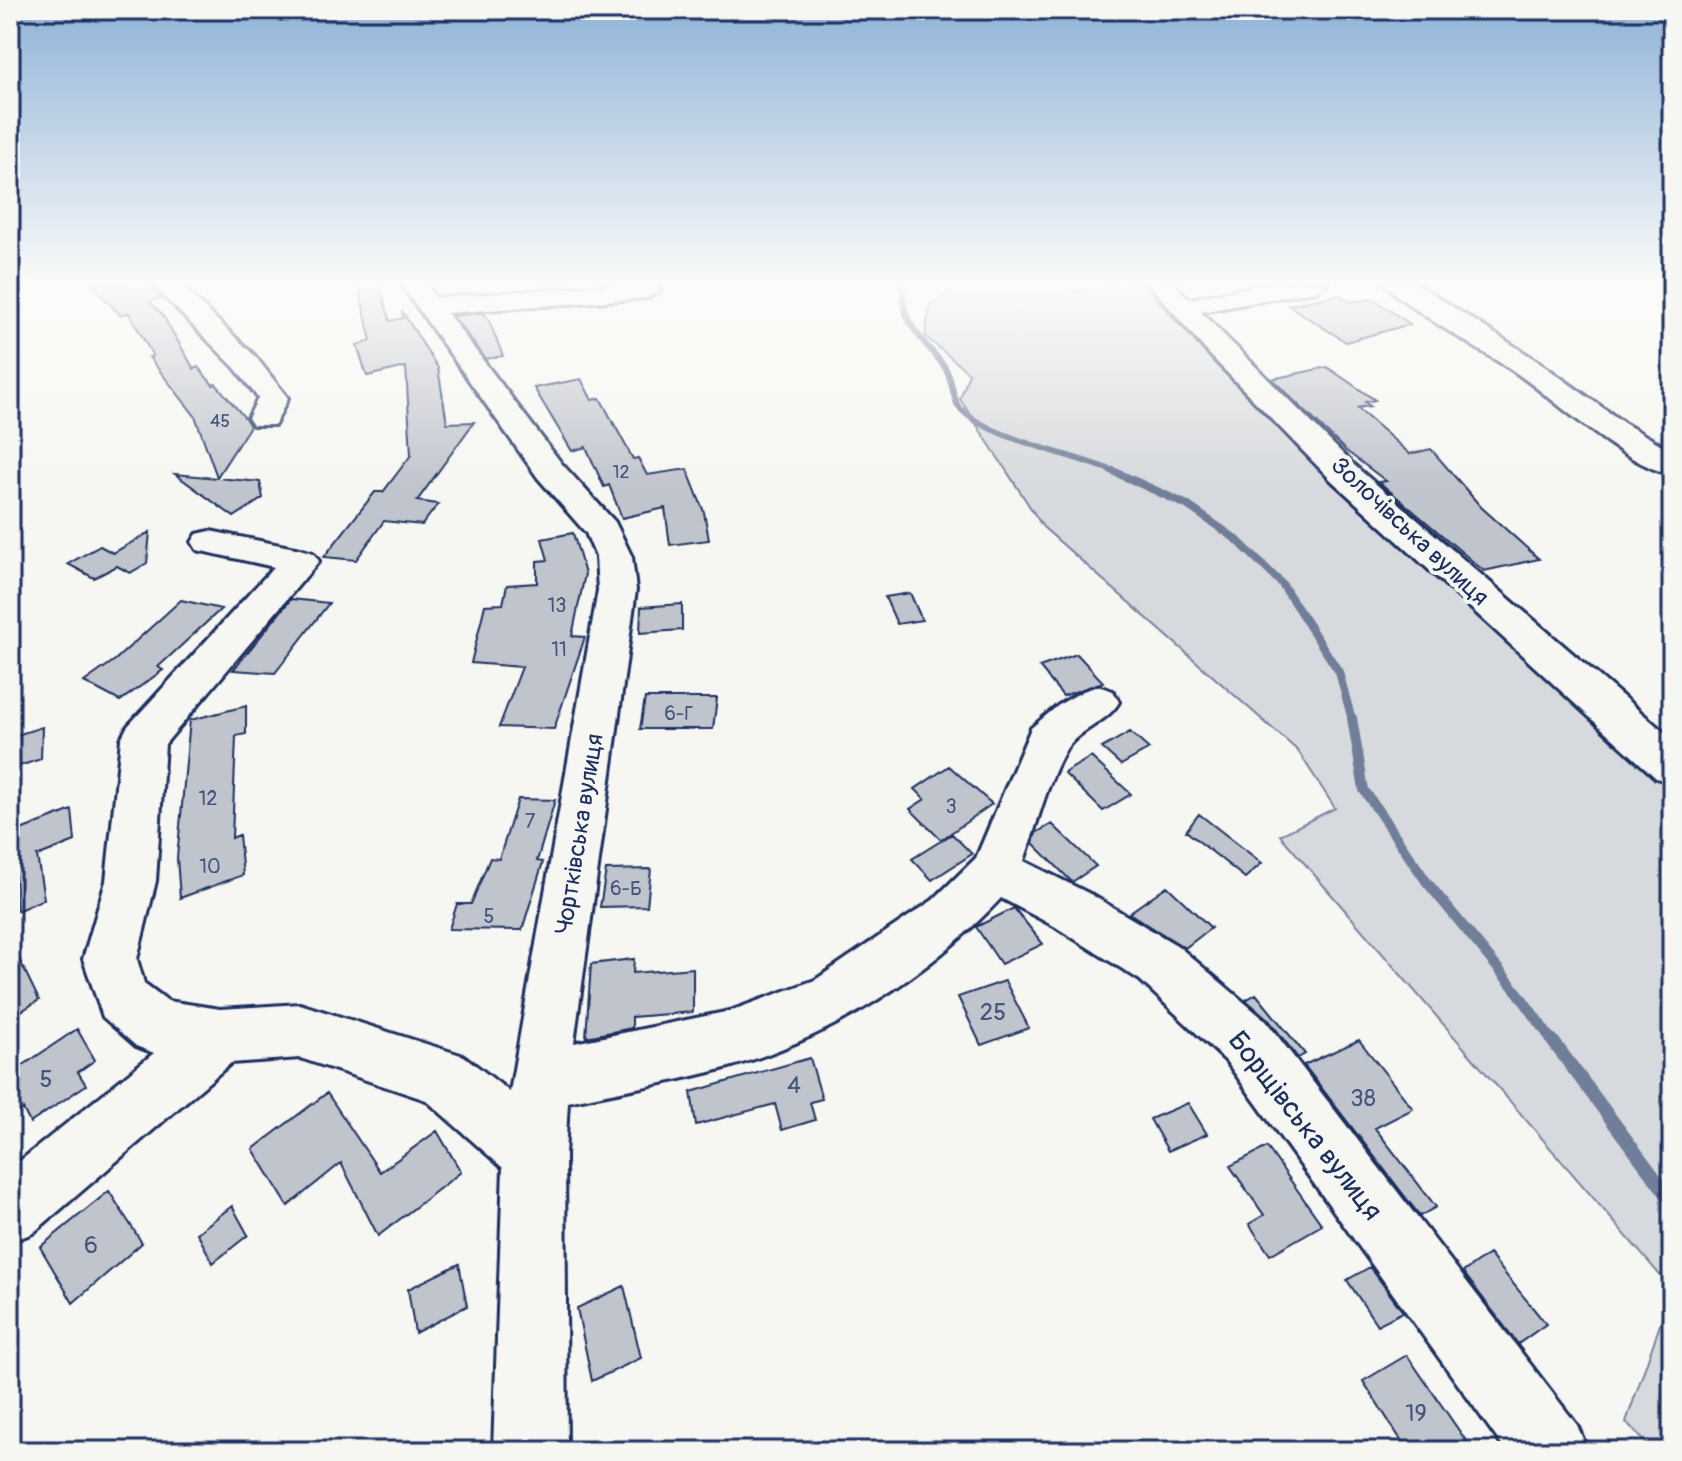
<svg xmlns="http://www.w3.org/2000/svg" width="1682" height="1461" font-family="Pangolin,sans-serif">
	<rect width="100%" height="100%" fill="#f6f6f2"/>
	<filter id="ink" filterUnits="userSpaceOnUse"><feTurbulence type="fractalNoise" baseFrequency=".0125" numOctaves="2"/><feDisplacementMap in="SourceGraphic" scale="16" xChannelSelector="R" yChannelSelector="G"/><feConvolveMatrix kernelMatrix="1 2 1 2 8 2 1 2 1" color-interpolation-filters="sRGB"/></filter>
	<g filter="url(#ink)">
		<path fill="#d6d9dd" stroke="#78849e" stroke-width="2" d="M 1071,283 L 1075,291 L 1143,285 L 1216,365 L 1320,464 L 1672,781 L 1672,1231 L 1666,1236 L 1672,1248 L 1672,1289 L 1280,835 L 1335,808 L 1298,751 L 1043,527 L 960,399 L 969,373 L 925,336 L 930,305 L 959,285 L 967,283 Z
			M 1672,1290 L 1672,1451 L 1654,1451 L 1626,1422 Z"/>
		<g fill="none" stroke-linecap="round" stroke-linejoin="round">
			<path stroke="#717e99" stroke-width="6" d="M 904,283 C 898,319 920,337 941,362 C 954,377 951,397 959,407 C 985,438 1077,455 1118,473"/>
			<path stroke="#717e99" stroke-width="8" d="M 1113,471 L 1187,505 L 1236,539 L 1282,584 L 1339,672 L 1352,720"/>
			<path stroke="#717e99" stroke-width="10" d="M 1352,718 L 1364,790 L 1426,881 L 1519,994 L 1553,1042"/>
			<path stroke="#717e99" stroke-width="13" d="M 1552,1040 L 1672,1201"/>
		</g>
		<path fill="#c0c4cd" stroke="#1b2f5e" stroke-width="2" d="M 90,283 L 148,283 L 162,298 L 149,301 L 162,314 L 194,369 L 198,367 L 213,385 L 216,384 L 245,418 L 250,426 L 217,477 L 195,416 L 149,357 L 153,356 L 129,313 L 120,315 Z
			M 358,283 L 379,283 L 390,321 L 403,318 L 402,311 L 438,368 L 447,423 L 474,422 L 417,501 L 438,504 L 422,525 L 384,521 L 356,560 L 324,557 L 375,492 L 383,492 L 411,455 L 406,367 L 367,376 L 357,345 L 371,341 Z
			M 1340,295 L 1350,302 L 1373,299 L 1410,324 L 1346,342 L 1288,305 Z
			M 484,313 L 489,321 L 503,356 L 486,359 L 453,316 Z
			M 1327,367 L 1375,400 L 1365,402 L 1370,406 L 1357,408 L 1410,454 L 1431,449 L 1481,507 L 1539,559 L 1484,571 L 1379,482 L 1386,481 L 1345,450 L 1272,379 Z
			M 581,379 L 592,400 L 600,398 L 633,459 L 638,458 L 647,475 L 687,469 L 704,512 L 709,540 L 670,545 L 665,508 L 622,518 L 609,485 L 604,487 L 586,447 L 572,451 L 534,388 Z
			M 175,474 L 260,482 L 263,498 L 234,517 Z
			M 150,532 L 147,563 L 130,573 L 117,566 L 94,578 L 68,564 L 100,546 L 113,553 Z
			M 573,533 L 585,574 L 572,636 L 585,637 L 554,729 L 499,727 L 522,667 L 471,663 L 485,605 L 503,604 L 507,585 L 537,583 L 537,561 L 548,560 L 542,539 Z
			M 910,593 L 922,620 L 897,624 L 885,597 Z
			M 291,599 L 329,603 L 275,673 L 233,670 Z
			M 181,600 L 221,609 L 158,667 L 163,670 L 120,701 L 84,682 L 115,660 Z
			M 682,604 L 682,630 L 640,633 L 641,607 Z
			M 1077,654 L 1103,682 L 1063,696 L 1039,667 Z
			M 645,698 L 717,698 L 713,729 L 640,729 Z
			M 246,706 L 246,734 L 236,736 L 232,838 L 239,835 L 243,875 L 180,898 L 177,858 L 190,720 Z
			M 42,727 L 41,759 L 10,769 L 10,737 Z
			M 1130,732 L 1149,749 L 1121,765 L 1102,748 Z
			M 1091,757 L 1131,794 L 1103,811 L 1064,773 Z
			M 949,766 L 992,804 L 941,840 L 910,809 L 925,799 L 915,789 Z
			M 518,799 L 555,800 L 537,861 L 543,862 L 522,930 L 449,929 L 457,904 L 471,904 L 490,858 L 499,859 Z
			M 72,810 L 75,841 L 37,856 L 44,899 L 17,911 L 13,833 Z
			M 1199,814 L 1262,863 L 1245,878 L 1186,831 Z
			M 1052,824 L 1096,866 L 1072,882 L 1033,843 L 1036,833 Z
			M 952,834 L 972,854 L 932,880 L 912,859 Z
			M 651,869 L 647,906 L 600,907 L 606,870 Z
			M 1167,886 L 1211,928 L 1185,948 L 1129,913 Z
			M 1014,908 L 1043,944 L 1001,964 L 976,927 Z
			M 10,940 L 39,1000 L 10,1018 Z
			M 634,959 L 633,973 L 693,968 L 693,1012 L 632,1017 L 632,1028 L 586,1037 L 591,964 Z
			M 1005,981 L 1029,1028 L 981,1045 L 958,997 Z
			M 1256,994 L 1305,1054 L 1298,1058 L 1268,1019 L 1246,1000 Z
			M 77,1029 L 95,1060 L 78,1072 L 86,1085 L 30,1123 L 23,1109 L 10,1118 L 10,1074 Z
			M 1359,1040 L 1413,1109 L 1375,1128 L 1436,1207 L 1420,1216 L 1304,1065 Z
			M 810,1058 L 822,1099 L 810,1102 L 815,1120 L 782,1130 L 775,1104 L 696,1125 L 691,1092 Z
			M 327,1093 L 380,1172 L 437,1131 L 461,1172 L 378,1236 L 341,1163 L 288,1206 L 253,1149 Z
			M 1188,1103 L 1207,1134 L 1168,1151 L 1150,1119 Z
			M 1267,1147 L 1322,1225 L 1270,1255 L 1249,1224 L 1264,1215 L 1230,1166 Z
			M 109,1191 L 142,1243 L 73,1303 L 40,1247 Z
			M 232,1206 L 248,1235 L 213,1263 L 197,1233 Z
			M 1489,1254 L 1546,1324 L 1518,1344 L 1463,1272 Z
			M 459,1264 L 467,1306 L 415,1333 L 408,1289 Z
			M 1370,1267 L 1403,1312 L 1377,1325 L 1347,1280 Z
			M 624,1286 L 641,1358 L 592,1381 L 577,1308 Z
			M 1407,1355 L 1473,1451 L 1408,1451 L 1363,1381 Z"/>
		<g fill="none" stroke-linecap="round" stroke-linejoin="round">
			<defs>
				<path id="minor" d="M 151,283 L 178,283 L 255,356 L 288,398 L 275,425 L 253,425 L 248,418 L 258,398 L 235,368 Z
					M 400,283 L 425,283 L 436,298 L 632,283 L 653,283 L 661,290 L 648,298 L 447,313 L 562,464 L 615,522 L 632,557 L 636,590 L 574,1043 L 730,1011 L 815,980 L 933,900 L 976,858 L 1031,728 L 1060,704 L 1083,691 L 1098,686 L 1113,691 L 1119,702 C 1107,723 1078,729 1065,751 C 1046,784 1037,826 1024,861 L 1090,894 L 1178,946 L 1266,1021 L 1577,1425 L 1588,1451 L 1506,1451 L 1226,1061 L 1140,980 L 1054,926 L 1001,898 C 928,976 832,1037 729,1067 C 677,1082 621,1090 568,1102 L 565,1155 L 567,1451 L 493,1451 L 503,1168 L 426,1100 L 300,1058 L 231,1063 L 33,1233 L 10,1242 L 10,1169 L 154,1053 L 136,1046 L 103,1017 L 83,959 L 106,881 L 121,739 L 127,727 L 274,567 L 197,550 L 192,542 L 197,534 L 210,531 L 300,549 L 313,553 L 319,561 L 165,744 L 156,881 L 137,959 L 144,983 L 168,1001 L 220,1009 L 300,1004 L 464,1056 L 510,1092 L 598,590 L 596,557 L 586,533 L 538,478 Z
					M 1148,283 L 1174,283 L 1189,299 L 1272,283 L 1328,283 L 1316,291 L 1201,312 L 1355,466 L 1672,739 L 1672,783 L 1656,778 L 1331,480 L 1209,354 Z
					M 1385,283 L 1415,283 L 1536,360 L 1624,423 L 1672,451 L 1672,475 C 1619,462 1558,401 1512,370 C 1486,353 1399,304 1385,283 Z"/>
			</defs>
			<use href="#minor" stroke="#1b2f5e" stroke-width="6"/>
			<use href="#minor" fill="#f6f6f2" fill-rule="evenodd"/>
		</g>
	</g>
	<linearGradient id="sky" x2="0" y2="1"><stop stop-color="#8fb3d8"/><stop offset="0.58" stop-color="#fbfbf9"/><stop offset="1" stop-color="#fbfbf9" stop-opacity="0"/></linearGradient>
	<rect width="1682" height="488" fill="url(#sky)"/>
	<g text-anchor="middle" stroke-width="8" stroke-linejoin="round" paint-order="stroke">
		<g font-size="18" fill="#44547a">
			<text x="220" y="427">45</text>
			<text x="621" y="478">12</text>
		</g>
		<g font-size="20" fill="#44547a">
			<text x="557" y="612">13</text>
			<text x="559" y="656">11</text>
			<text x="679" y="720">6-Г</text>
			<text x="208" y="805">12</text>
			<text x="951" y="813">3</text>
			<text x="530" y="828">7</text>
			<text x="210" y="873">10</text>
			<text x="626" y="895">6-Б</text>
			<text x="489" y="923">5</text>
		</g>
		<g font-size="24" fill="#1b2f5e" stroke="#f6f6f2">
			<text transform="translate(1410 531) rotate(43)" y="8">Золочівська вулиця</text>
			<text transform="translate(579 834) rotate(-81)" y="8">Чортківська вулиця</text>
		</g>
		<g font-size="24" fill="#44547a">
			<text x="993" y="1020">25</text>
			<text x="46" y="1087">5</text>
			<text x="794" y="1093">4</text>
			<text x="1363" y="1106">38</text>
			<text x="91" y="1253">6</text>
			<text x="1416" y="1421">19</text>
		</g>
		<g font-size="28" fill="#1b2f5e" stroke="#f6f6f2">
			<text transform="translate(1306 1125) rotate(52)" y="10">Борщівська вулиця</text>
		</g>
	</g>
	<rect width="1682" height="1461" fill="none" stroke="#f6f6f2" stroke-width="40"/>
	<rect x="20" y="20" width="1642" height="1421" fill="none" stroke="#1b2f5e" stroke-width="3" filter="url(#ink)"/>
</svg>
